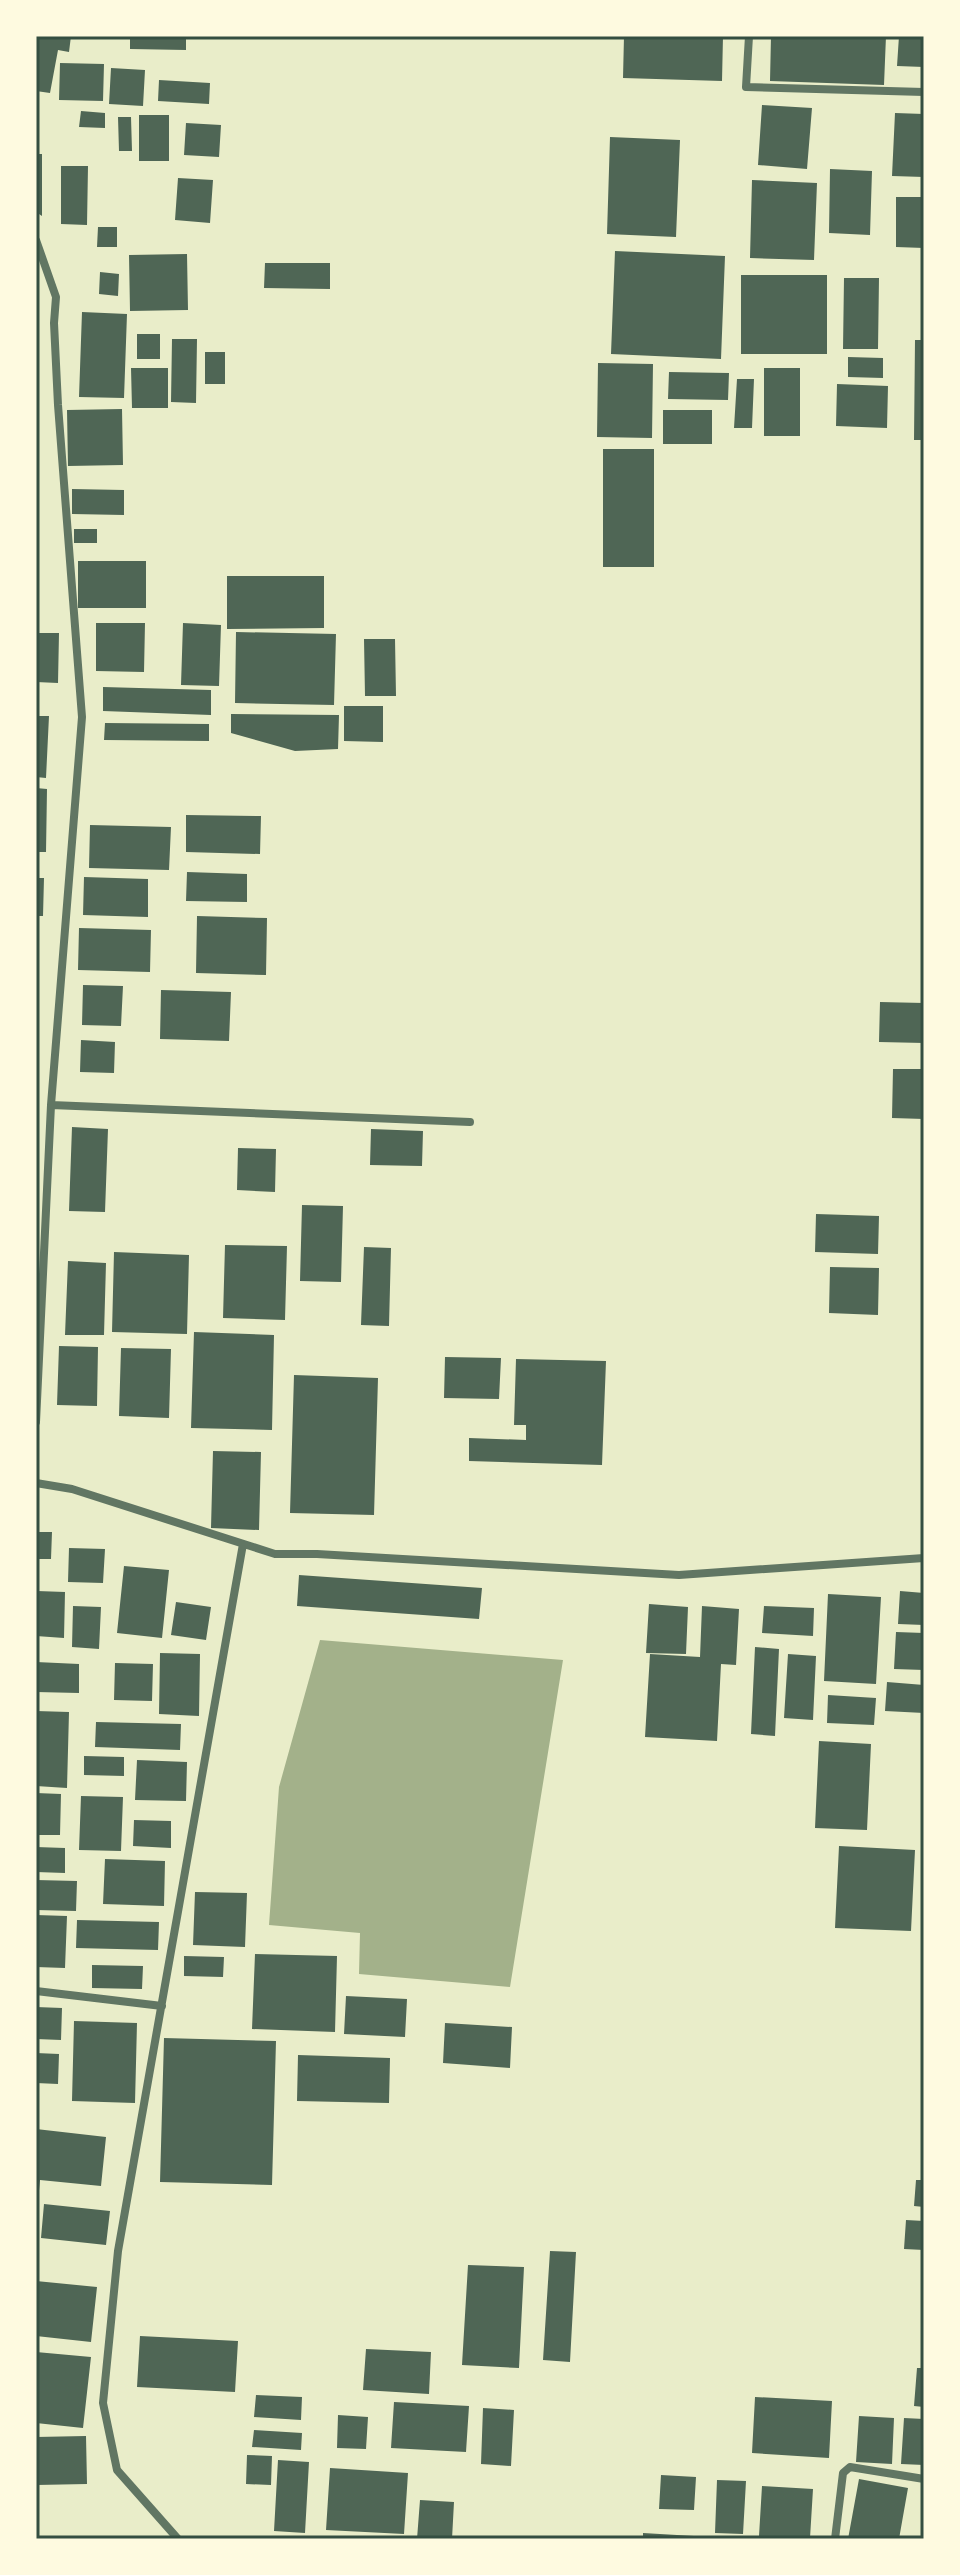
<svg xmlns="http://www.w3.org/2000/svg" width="960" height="2575" font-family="Montserrat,sans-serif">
	<rect width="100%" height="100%" fill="#e9edc9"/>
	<path fill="#a3b18a" d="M 320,1640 L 563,1660 L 510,1987 L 359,1974 L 360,1933 L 269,1925 L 279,1787 Z"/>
	<path fill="#4f6655" d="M 36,36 L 71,36 L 69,52 L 58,50 L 50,93 L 36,91 Z
		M 130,36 L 186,36 L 186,50 L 130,49 Z
		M 624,36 L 723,36 L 722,81 L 623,78 Z
		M 771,36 L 886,36 L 884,85 L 770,81 Z
		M 899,36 L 924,36 L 924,67 L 897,66 Z
		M 60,63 L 104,64 L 103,101 L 59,100 Z
		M 111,68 L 145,70 L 143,106 L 109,104 Z
		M 159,80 L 210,83 L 209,104 L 158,101 Z
		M 762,105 L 812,108 L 807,169 L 758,165 Z
		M 81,111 L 105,113 L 105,128 L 79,127 Z
		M 895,113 L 924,114 L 924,177 L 892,176 Z
		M 139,115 L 169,115 L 169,161 L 139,161 Z
		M 118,117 L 131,117 L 132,151 L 119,151 Z
		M 186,123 L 221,125 L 219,157 L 184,155 Z
		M 610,137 L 680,140 L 676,237 L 607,234 Z
		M 36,154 L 42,154 L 42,216 L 36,212 Z
		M 61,166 L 88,166 L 87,225 L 61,224 Z
		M 830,169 L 872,171 L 870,235 L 829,233 Z
		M 178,178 L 213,180 L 210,223 L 175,220 Z
		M 752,180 L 817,183 L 814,260 L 750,258 Z
		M 896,197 L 924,197 L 924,248 L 896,247 Z
		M 98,227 L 117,227 L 117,247 L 97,247 Z
		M 615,251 L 725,256 L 721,359 L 611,354 Z
		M 187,254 L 188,310 L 130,311 L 129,255 Z
		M 265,263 L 330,263 L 330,289 L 264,288 Z
		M 100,272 L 119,274 L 118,296 L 99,294 Z
		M 741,275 L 827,275 L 827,354 L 741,354 Z
		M 844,278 L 879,278 L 878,349 L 843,349 Z
		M 82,312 L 127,314 L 124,398 L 79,397 Z
		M 137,334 L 160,334 L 160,359 L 137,359 Z
		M 172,339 L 197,339 L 196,403 L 171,402 Z
		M 915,340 L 924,340 L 924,440 L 914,440 Z
		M 205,352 L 225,352 L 225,384 L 205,384 Z
		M 848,357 L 883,358 L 883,378 L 848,377 Z
		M 598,363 L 653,364 L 652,438 L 597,437 Z
		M 131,368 L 168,368 L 168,408 L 132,408 Z
		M 764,368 L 800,368 L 800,436 L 764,436 Z
		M 669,372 L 729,373 L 728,400 L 668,399 Z
		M 737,379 L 754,379 L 752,428 L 734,428 Z
		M 837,384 L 888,386 L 887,428 L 836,426 Z
		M 122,409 L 123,465 L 68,466 L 67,410 Z
		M 663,410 L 712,410 L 712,444 L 663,444 Z
		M 603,449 L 654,449 L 654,567 L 603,567 Z
		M 72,489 L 124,490 L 124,515 L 72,514 Z
		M 74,529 L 97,529 L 97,543 L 74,543 Z
		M 78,561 L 146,561 L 146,608 L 78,608 Z
		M 227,576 L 324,576 L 324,628 L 227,629 Z
		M 96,623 L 145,623 L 144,672 L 96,671 Z
		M 183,623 L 221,625 L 219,686 L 181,685 Z
		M 236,632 L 336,634 L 334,705 L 235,703 Z
		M 36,633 L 59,633 L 58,683 L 36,682 Z
		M 364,639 L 395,639 L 396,696 L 365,696 Z
		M 103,687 L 211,690 L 211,715 L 103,711 Z
		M 344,706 L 383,706 L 383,742 L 344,741 Z
		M 231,714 L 339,715 L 338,749 L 295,751 L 231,733 Z
		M 36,716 L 49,716 L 46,778 L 36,777 Z
		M 105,723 L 209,724 L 209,741 L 104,740 Z
		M 36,788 L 47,789 L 46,852 L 36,852 Z
		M 186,815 L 261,816 L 260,854 L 186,852 Z
		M 90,825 L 171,827 L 169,870 L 89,868 Z
		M 187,872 L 247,874 L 247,902 L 186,901 Z
		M 84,877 L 148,879 L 148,917 L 83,915 Z
		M 36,878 L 44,878 L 43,916 L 36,916 Z
		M 197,916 L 267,918 L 266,975 L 196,973 Z
		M 79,928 L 151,930 L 150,972 L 78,970 Z
		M 83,985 L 123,986 L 121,1026 L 82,1025 Z
		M 161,990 L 231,992 L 229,1041 L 160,1039 Z
		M 880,1002 L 924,1003 L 924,1043 L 879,1042 Z
		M 81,1040 L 115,1042 L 114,1073 L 80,1072 Z
		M 893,1069 L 924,1069 L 924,1119 L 892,1118 Z
		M 72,1127 L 108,1129 L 105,1212 L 69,1211 Z
		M 371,1129 L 423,1131 L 422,1166 L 370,1165 Z
		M 238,1148 L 276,1149 L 275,1192 L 237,1190 Z
		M 302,1205 L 343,1206 L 341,1282 L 300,1281 Z
		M 816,1214 L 879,1216 L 878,1254 L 815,1252 Z
		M 225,1245 L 287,1246 L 285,1320 L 223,1318 Z
		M 364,1247 L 391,1248 L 389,1326 L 361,1325 Z
		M 114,1252 L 189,1255 L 187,1334 L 112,1332 Z
		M 68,1261 L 106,1263 L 104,1335 L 65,1335 Z
		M 830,1267 L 879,1268 L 878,1315 L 829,1313 Z
		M 194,1332 L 274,1335 L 272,1430 L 191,1428 Z
		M 59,1346 L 98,1347 L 97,1406 L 57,1405 Z
		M 121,1348 L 171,1349 L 169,1418 L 119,1416 Z
		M 445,1357 L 501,1358 L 499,1399 L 444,1398 Z
		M 516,1359 L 606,1361 L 602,1465 L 469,1461 L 469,1438 L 526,1440 L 526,1425 L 514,1425 Z
		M 294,1375 L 378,1378 L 374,1515 L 290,1513 Z
		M 213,1451 L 261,1452 L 259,1530 L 211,1528 Z
		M 36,1532 L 52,1532 L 51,1559 L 36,1559 Z
		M 69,1548 L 105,1549 L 103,1583 L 68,1582 Z
		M 124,1566 L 169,1570 L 162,1638 L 117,1633 Z
		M 299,1575 L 482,1588 L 479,1619 L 297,1606 Z
		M 37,1591 L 65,1592 L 64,1638 L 36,1636 Z
		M 900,1591 L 924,1593 L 924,1625 L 898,1624 Z
		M 828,1594 L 881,1597 L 876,1684 L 824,1681 Z
		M 176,1602 L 211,1607 L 206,1640 L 171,1635 Z
		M 649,1604 L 688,1607 L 686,1654 L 646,1653 Z
		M 73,1606 L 101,1607 L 99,1649 L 72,1647 Z
		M 702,1606 L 739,1609 L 736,1665 L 721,1664 L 717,1741 L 645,1737 L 650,1654 L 700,1657 Z
		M 764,1606 L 814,1608 L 813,1636 L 762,1633 Z
		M 896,1632 L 924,1633 L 924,1670 L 894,1669 Z
		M 755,1647 L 779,1649 L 775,1736 L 751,1734 Z
		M 160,1653 L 200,1654 L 199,1716 L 159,1714 Z
		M 788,1654 L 816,1656 L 813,1720 L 784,1718 Z
		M 36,1662 L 79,1664 L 79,1693 L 36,1692 Z
		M 115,1663 L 153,1664 L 152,1701 L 114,1700 Z
		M 887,1682 L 924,1685 L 924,1713 L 885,1711 Z
		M 828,1695 L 876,1698 L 874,1725 L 827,1723 Z
		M 36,1711 L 69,1712 L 67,1788 L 36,1786 Z
		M 96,1722 L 181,1724 L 180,1750 L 95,1747 Z
		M 819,1741 L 871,1744 L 867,1830 L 815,1828 Z
		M 84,1756 L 124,1757 L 124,1776 L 84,1775 Z
		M 137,1760 L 187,1762 L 186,1801 L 135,1800 Z
		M 36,1793 L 61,1794 L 60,1835 L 36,1835 Z
		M 81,1796 L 123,1797 L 121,1851 L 79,1850 Z
		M 134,1820 L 171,1821 L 171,1848 L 133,1846 Z
		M 839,1846 L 915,1850 L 911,1931 L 835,1928 Z
		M 36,1847 L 65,1848 L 65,1873 L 36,1872 Z
		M 105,1859 L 165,1861 L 164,1906 L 103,1904 Z
		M 36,1880 L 77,1881 L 76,1911 L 36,1910 Z
		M 195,1892 L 247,1893 L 245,1947 L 193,1945 Z
		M 36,1915 L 67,1916 L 65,1968 L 36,1967 Z
		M 77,1920 L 159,1922 L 158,1950 L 76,1948 Z
		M 255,1954 L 337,1956 L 335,2032 L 252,2029 Z
		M 184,1956 L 224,1957 L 223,1977 L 184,1976 Z
		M 92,1965 L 143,1966 L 142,1989 L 92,1988 Z
		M 346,1996 L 407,1999 L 405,2037 L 344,2034 Z
		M 36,2007 L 62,2008 L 61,2040 L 36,2039 Z
		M 74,2021 L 137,2023 L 135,2103 L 72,2101 Z
		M 445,2023 L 512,2027 L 510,2068 L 443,2063 Z
		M 164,2038 L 276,2041 L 272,2185 L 160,2182 Z
		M 36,2053 L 59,2054 L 58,2084 L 36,2083 Z
		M 298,2055 L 390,2058 L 389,2103 L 297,2101 Z
		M 36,2129 L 106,2137 L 101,2186 L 40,2180 L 38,2201 L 36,2200 Z
		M 916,2180 L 924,2180 L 924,2207 L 914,2206 Z
		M 44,2204 L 110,2211 L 106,2245 L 41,2238 Z
		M 906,2220 L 924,2221 L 924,2250 L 904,2249 Z
		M 550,2251 L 576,2252 L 570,2362 L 543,2360 Z
		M 468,2265 L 524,2267 L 519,2368 L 462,2365 Z
		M 36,2281 L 97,2287 L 91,2342 L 36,2336 Z
		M 140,2336 L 238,2341 L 235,2392 L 137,2387 Z
		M 366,2349 L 431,2352 L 429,2394 L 363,2390 Z
		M 36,2352 L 91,2357 L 83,2428 L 36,2423 Z
		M 917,2368 L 924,2368 L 924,2407 L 914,2406 Z
		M 256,2395 L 302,2397 L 301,2420 L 254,2417 Z
		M 755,2397 L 832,2401 L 829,2458 L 752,2453 Z
		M 394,2402 L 469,2406 L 466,2452 L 391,2448 Z
		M 483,2408 L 514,2410 L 511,2466 L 481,2464 Z
		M 338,2415 L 368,2417 L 366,2449 L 337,2448 Z
		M 859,2416 L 894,2418 L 892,2464 L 856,2462 Z
		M 904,2418 L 924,2419 L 924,2465 L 901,2464 Z
		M 254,2430 L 302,2433 L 301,2450 L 252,2447 Z
		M 86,2436 L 87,2484 L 36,2485 L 36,2437 Z
		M 247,2455 L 272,2456 L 271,2485 L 246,2484 Z
		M 278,2460 L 309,2462 L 305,2533 L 274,2531 Z
		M 330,2468 L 408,2473 L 404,2534 L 326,2530 Z
		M 661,2475 L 696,2477 L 694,2510 L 659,2509 Z
		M 859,2479 L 908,2488 L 899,2539 L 848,2539 Z
		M 717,2480 L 746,2481 L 743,2534 L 715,2533 Z
		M 762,2486 L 813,2489 L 810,2538 L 759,2536 Z
		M 420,2500 L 454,2502 L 452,2539 L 417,2539 Z
		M 643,2533 L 694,2536 L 694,2539 L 643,2539 Z"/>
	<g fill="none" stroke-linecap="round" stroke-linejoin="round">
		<path stroke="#617663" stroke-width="8" d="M 749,36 L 746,87 L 924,92
			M 36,240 L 56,297 L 54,323 L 58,405 L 82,717 L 51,1105 L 470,1122
			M 36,1422 L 51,1105
			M 36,1483 L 72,1489 L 275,1554 L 317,1554 L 679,1575 L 924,1558
			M 36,1991 L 162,2006
			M 178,2539 L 117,2470 L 103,2403 L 118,2251 L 243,1544
			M 835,2539 L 843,2473 L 850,2467 L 924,2479"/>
	</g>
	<rect width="960" height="2575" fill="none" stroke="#fefae0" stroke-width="76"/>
	<rect x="38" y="38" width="884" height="2499" fill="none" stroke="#344e41" stroke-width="3"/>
</svg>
